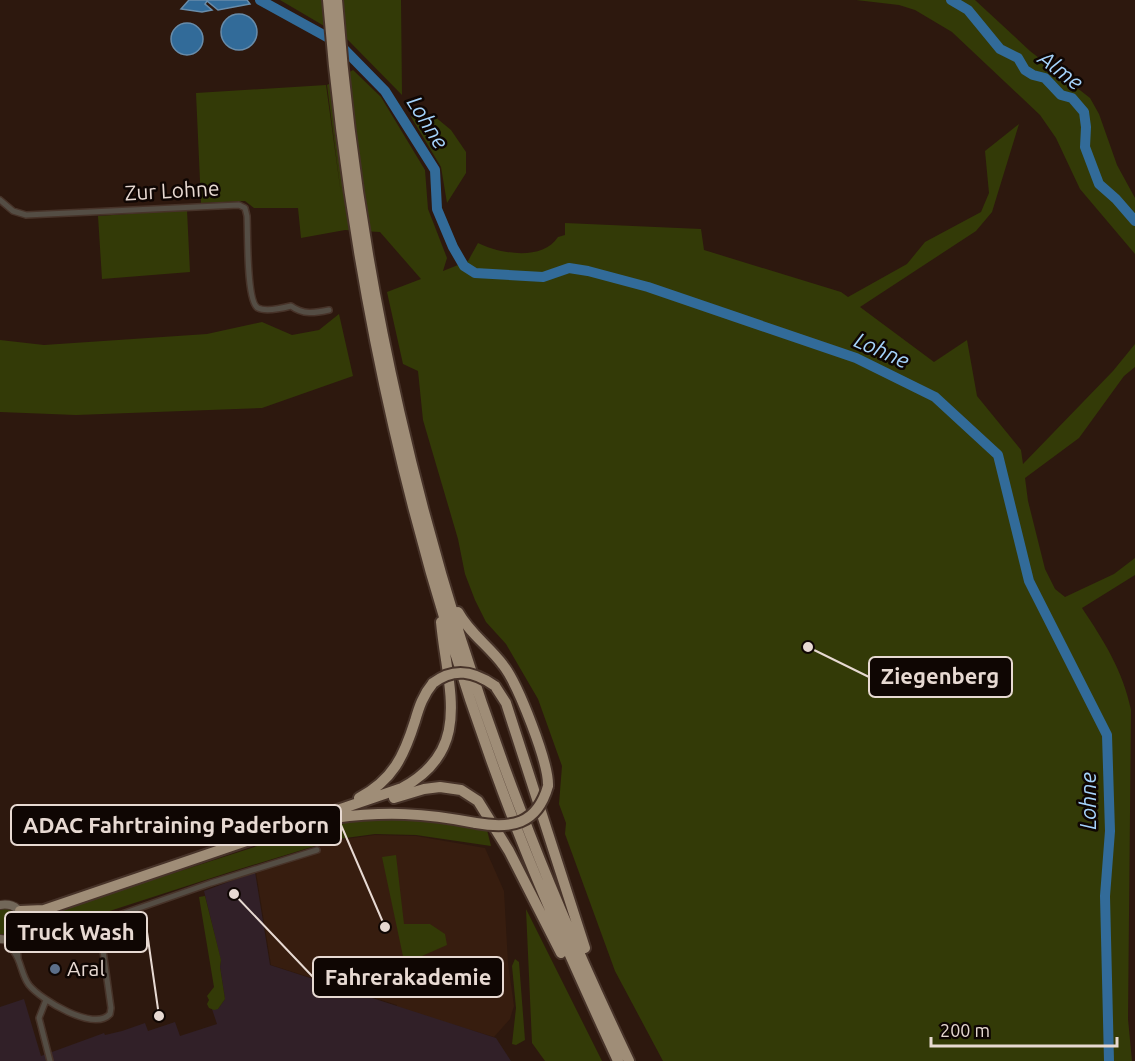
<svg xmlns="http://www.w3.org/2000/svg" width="1135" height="1061" font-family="Ubuntu,sans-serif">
	<rect width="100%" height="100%" fill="#2d180e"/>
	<path fill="#371d0f" d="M 375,835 L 416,836 L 485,848 L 504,891 L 508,963 L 514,1006 L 510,1019 L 494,1037 L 397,1008 L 397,1005 L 271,965 L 256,872 L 317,853 L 316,846 L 339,840 Z"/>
	<path fill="#312028" d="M 255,872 L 270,965 L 496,1038 L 511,1061 L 0,1061 L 0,1007 L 24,999 L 41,1056 L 104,1033 L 105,1035 L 122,1031 L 145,1023 L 148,1031 L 175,1022 L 180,1036 L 217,1024 L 212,1009 L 218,1009 L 225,999 L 220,967 L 221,961 L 204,891 Z"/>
	<path fill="#333a07" d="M 280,0 L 401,0 L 402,95 L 348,40 Z
		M 856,0 L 975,0 L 1030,51 L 1090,98 L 1099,114 L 1117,165 L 1135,198 L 1135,254 L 1080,189 L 1056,138 L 1040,115 L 952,32 L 915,10 L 899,5 Z
		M 353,70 L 381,97 L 425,170 L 428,209 L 447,258 L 443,271 L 468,261 L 478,243 C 500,254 543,261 558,237 L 565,235 L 565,223 L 701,229 L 704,250 L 841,292 L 848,297 L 907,264 L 925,242 L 981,212 L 989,193 L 985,151 L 1019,124 L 992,212 L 976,231 L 860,307 L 934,362 L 967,340 L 977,396 L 1021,450 L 1023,464 L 1113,371 L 1135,344 L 1135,367 L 1124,376 L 1079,438 L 1025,478 L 1028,501 L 1045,569 L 1055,589 L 1065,597 L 1114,574 L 1135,558 L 1135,575 L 1082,608 C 1104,641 1123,671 1131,710 L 1128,1019 L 1132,1061 L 663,1061 L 615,971 L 565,834 L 566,823 L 559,804 L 562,766 L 538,699 L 506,644 L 486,622 L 475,600 L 465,574 L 458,539 L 423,420 L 418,371 L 403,364 L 387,292 L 421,279 L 380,232 L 345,230 L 301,238 L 298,208 L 254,208 L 245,201 L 201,203 L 196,93 L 326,85 L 341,194 L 327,85 Z
		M 415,113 L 434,116 L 451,130 L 466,152 L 466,173 L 447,203 L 441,167 L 411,117 Z
		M 187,210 L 190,272 L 102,279 L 98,216 Z
		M 339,314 L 353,376 L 262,408 L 76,415 L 0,412 L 0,340 L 44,345 L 207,334 L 262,322 L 292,335 L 319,330 Z
		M 388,816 L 455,824 L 487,830 L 491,846 L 416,835 L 375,834 L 338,839 L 230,872 L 51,930 L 44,930 L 34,945 L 20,948 C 22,926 35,919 53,912 L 313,828 L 354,819 Z
		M 396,855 L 404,924 L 430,924 L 445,934 L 447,945 L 415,959 L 404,961 L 382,857 Z
		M 205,896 L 221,960 L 220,967 L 225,999 L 218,1009 L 214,1010 L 209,1008 L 207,1004 L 209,1000 L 207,996 L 214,987 L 199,897 Z
		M 0,909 L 9,909 L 18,915 L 19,926 L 12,934 L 0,934 Z
		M 526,909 L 602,1061 L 545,1061 L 532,1043 Z
		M 515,959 L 519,962 L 525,1040 L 516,1045 L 512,1044 L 516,1008 L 512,966 Z"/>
	<path fill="#326b99" stroke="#688caa" stroke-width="1.5" d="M 189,0 L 247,0 L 250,4 L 218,10 L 207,1 L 205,4 L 212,10 L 202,12 L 181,9 Z
		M221 32a18 18 0 1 1 36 0a18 18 0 1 1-36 0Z
		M171 39a16 16 0 1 1 32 0a16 16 0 1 1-32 0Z"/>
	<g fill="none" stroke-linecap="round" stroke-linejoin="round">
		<path stroke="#326b99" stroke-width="10" d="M 260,0 L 338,43 L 385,91 L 435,170 L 437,209 L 453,247 L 464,266 L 475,273 L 543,277 L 569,268 L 588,271 L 648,287 L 856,358 L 935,397 L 998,455 L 1029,581 L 1107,735 L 1110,831 L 1105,896 L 1109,1061
			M 951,0 L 968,10 L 1000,49 L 1018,58 L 1025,70 L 1033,75 L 1045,78 L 1061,95 L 1072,98 L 1084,112 L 1086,127 L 1085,147 L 1099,184 L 1116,199 L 1135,221"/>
		<defs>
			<path id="minor" d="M 0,200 L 13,211 L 26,215 L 239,205 L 245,208 L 247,216 C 248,231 246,302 258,308 C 266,312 283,308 291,306 C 303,315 315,313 329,310
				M 16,936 L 18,958
				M 5,940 C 10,946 15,952 18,959 C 22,968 23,977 29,985 C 41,1000 94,1032 110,1014 L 111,1008 L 99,922 L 211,883 L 317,850
				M 46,1000 L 39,1018 L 50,1061"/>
			<path id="secondary" d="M 0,905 C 31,900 31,944 0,939"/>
			<path id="motorway" d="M 328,0 C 351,287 416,574 522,842 C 551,916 585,989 618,1061
				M 337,0 C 357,274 422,554 521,811 C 553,896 590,979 629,1061
				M 458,612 C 470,634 489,646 503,665 C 518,684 549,763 548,786
				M 495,686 L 506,703 L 585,948
				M 359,798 C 393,780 404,756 415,721 C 419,707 423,695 433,683
				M 394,798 L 424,789 L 440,787 L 461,790 L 478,801 L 509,851 L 561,953
				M 334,818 C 386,811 424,813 476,823
				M 20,911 L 44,910 L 402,788 C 474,749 447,688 441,622
				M 23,924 L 41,911"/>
		</defs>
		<use href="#minor" stroke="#473329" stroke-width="8"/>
		<use href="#secondary" stroke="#473329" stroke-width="10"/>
		<use href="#motorway" stroke="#473329" stroke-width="14"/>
		<use href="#minor" stroke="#544d44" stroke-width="5"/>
		<use href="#secondary" stroke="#726759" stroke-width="8"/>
		<use href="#motorway" stroke="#9f8d77" stroke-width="10"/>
		<defs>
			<path id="motorway-bridge" d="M 433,683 C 454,667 474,671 495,686
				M 476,823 C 511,829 537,825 548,786"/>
		</defs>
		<use href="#motorway-bridge" stroke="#473329" stroke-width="14" stroke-linecap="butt"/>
		<use href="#motorway-bridge" stroke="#9f8d77" stroke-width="10"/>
	</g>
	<circle fill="#5c6f8a" stroke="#0f0603" stroke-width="2" cx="55" cy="969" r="6"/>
	<g text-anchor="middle" stroke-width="5" stroke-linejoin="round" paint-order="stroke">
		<g font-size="21" fill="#e7d9d2" stroke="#0f0603">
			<text transform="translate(172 191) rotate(-3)" y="7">Zur Lohne</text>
		</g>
		<g font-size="21" fill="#e7d9d2" stroke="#0f0603" text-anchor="start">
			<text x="67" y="976">Aral</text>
		</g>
		<g font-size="22" font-style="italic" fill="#a5d3fb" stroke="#0f0603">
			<text transform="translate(1061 70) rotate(37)" y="8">Alme</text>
			<text transform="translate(428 122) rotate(58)" y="8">Lohne</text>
			<text transform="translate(882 350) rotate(24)" y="8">Lohne</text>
			<text transform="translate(1088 801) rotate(-90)" y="8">Lohne</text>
		</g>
	</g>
	<path fill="none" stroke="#e7d9d2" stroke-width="2" d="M808 647L869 677M385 927L341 825M159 1016L147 932M234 894L313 977"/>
	<g fill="#e7d9d2" stroke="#0f0603" stroke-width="2">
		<circle cx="808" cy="647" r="6"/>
		<circle cx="385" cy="927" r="6"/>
		<circle cx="159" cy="1016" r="6"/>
		<circle cx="234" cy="894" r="6"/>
	</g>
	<g fill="#0f0603" stroke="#e7d9d2" stroke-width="2">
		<rect x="869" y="657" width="143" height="40" rx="6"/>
		<rect x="11" y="805" width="330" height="40" rx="6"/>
		<rect x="5" y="912" width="142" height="40" rx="6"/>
		<rect x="313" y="957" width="190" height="40" rx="6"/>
	</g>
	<g font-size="22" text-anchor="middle" font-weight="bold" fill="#e7d9d2">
		<text x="940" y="684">Ziegenberg</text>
		<text x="176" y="833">ADAC Fahrtraining Paderborn</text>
		<text x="76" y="940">Truck Wash</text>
		<text x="408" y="985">Fahrerakademie</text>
	</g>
	<path d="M931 1037v9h186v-9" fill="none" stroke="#e7d9d2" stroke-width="3"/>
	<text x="940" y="1037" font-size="18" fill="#e7d9d2" stroke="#0f0603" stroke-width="4.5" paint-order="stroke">200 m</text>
</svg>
